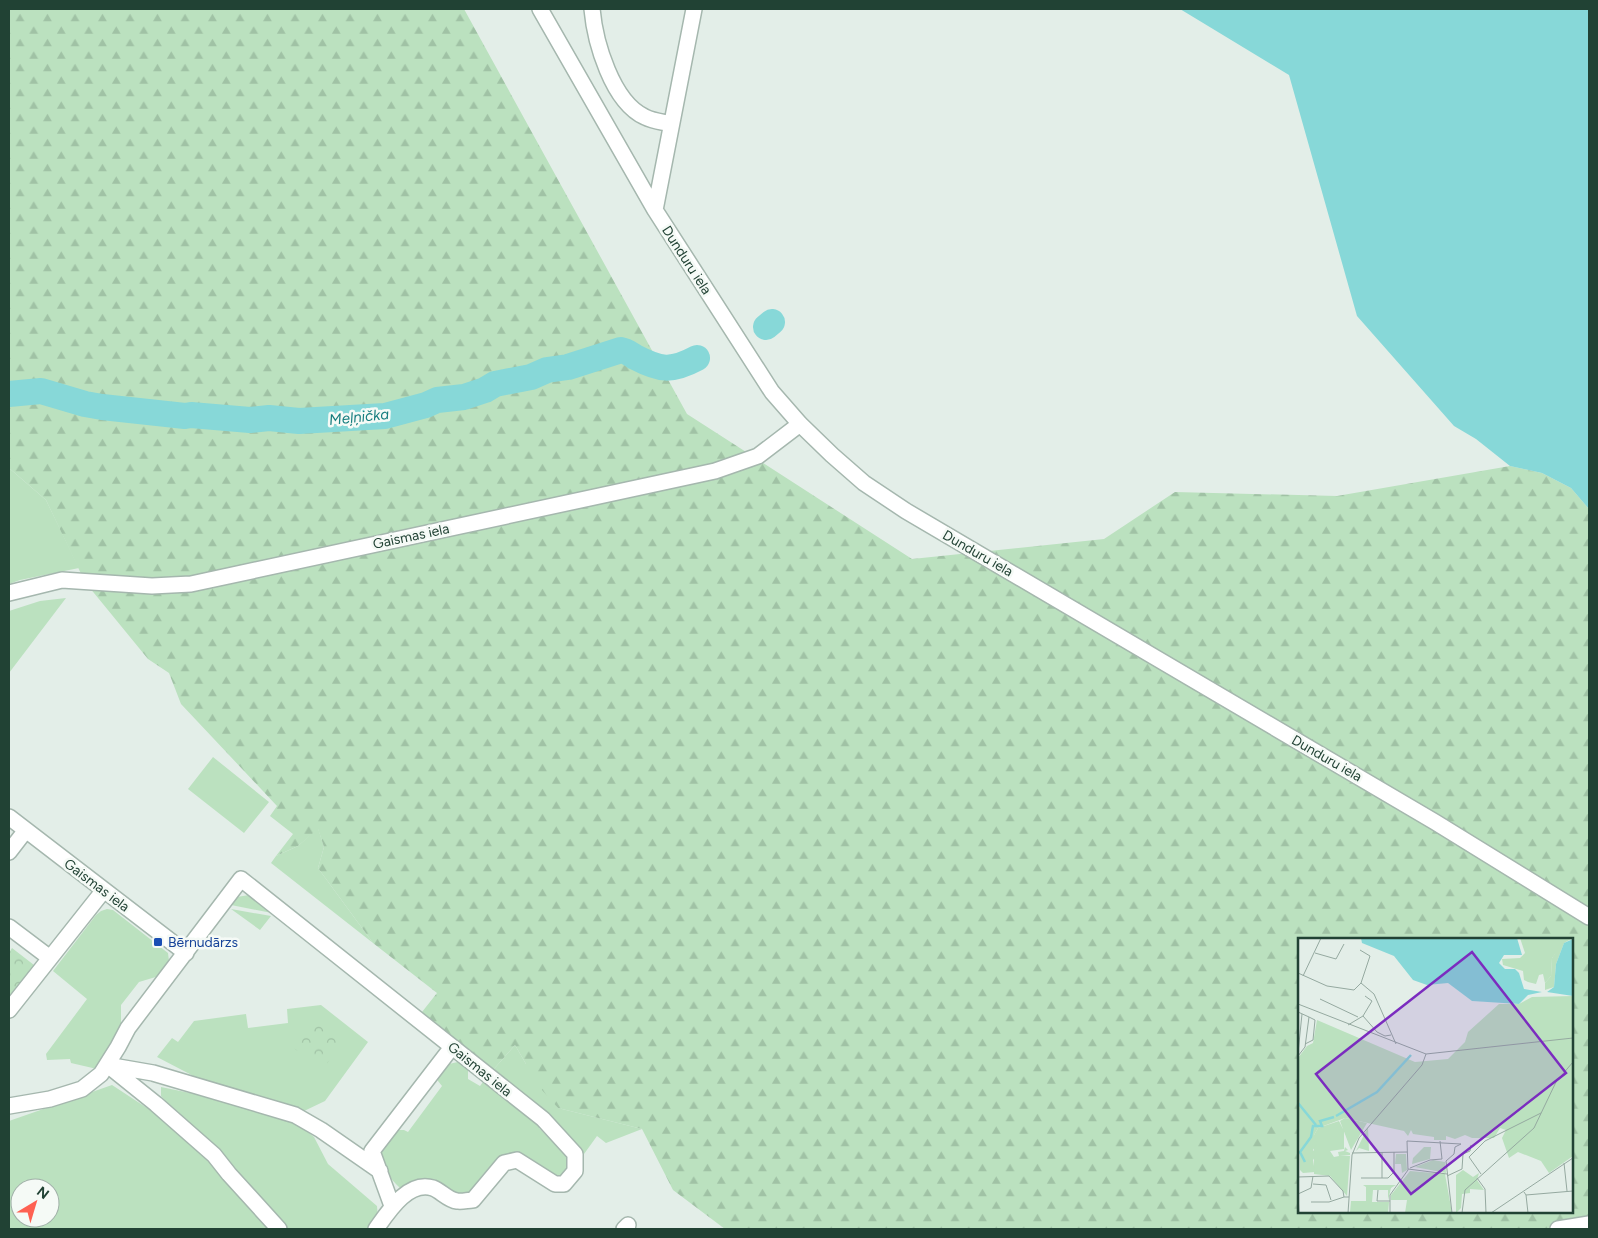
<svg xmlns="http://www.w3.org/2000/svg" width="1598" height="1238" font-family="Figtree,sans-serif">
	<defs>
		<pattern id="forest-firs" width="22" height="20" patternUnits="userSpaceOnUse" patternTransform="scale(1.25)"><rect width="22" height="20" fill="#bbe1bf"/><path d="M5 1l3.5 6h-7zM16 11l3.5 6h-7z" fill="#a0c2a5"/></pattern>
		<pattern id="park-crowns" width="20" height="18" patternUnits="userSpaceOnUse" patternTransform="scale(1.25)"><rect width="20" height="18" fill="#bbe1bf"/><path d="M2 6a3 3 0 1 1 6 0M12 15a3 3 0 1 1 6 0" fill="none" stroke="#a0c2a5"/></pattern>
	</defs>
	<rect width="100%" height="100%" fill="#e3eee8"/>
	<path fill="#bbe1bf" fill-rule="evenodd" d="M 9,468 L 46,500 L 79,568 L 20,580 L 9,584 Z
		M 66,598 L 9,673 L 9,611 L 40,601 Z
		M 213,757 L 269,802 L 244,833 L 188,789 Z
		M 318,828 L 324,847 L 318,868 L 373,943 L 271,863 L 276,856 L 298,846 Z
		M 249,895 L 272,913 L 231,905 L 237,897 Z
		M 107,909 L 113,910 L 168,953 L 169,961 L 159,976 L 139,982 L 121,1005 L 121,1025 L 112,1047 L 97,1069 L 71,1063 L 70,1059 L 47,1060 L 46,1054 L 87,999 L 53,971 L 96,915 L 101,911 Z
		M 231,909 L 271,916 L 260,930 Z
		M 321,1005 L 368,1042 L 325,1101 L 302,1112 L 205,1082 L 157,1057 L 172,1038 L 178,1042 L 194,1021 L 246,1014 L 248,1028 L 288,1023 L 287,1009 Z
		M 515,1045 L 526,1064 L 558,1108 L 642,1129 L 606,1143 L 597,1136 L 584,1154 L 542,1110 L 493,1070 Z
		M 462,1061 L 468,1065 L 468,1079 L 480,1086 L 483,1082 L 489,1082 L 541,1124 L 539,1128 L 568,1158 L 571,1165 L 559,1180 C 547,1171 534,1158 520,1154 C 498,1148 479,1181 467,1195 C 459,1196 456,1193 449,1188 C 431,1176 418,1177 400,1188 C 389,1177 376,1162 384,1146 C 387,1140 393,1135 397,1130 L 404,1130 L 408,1132 L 442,1086 L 438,1081 L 437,1076 L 449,1064 Z
		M 112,1085 L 173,1125 L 212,1161 L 270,1229 L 9,1229 L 9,1121 ZM 20,1188 L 50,1188 L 50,1218 L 20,1218 Z
		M 161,1087 L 229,1101 L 295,1122 L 314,1137 L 328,1164 L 377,1206 L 378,1218 L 369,1229 L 286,1229 L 268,1212 L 161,1096 Z"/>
	<path fill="url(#forest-firs)" fill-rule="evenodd" d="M 9,9 L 464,9 L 687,414 L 912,559 L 1104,539 L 1175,492 L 1337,496 L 1510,466 L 1542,473 L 1571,488 L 1589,509 L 1589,1229 L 725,1229 L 673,1190 L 642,1129 L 558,1108 L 526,1072 L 526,1064 L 515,1045 L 493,1070 L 422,1012 L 437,993 L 373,943 L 318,868 L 324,847 L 318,829 L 298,846 L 276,856 L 293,834 L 270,816 L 277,806 L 181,704 L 169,673 L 148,659 L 85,582 L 46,500 L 9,468 ZM 1299,939 L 1572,939 L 1572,1212 L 1299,1212 Z"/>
	<path fill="url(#park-crowns)" d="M 12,948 L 34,965 L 9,999 L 9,953 Z
		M 313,1019 L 343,1041 L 323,1069 L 292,1047 Z"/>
	<path fill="#87d8d8" d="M 1180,9 L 1589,9 L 1589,509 L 1571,488 L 1542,473 L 1510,466 L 1476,439 L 1454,426 L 1357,316 L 1289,75 Z"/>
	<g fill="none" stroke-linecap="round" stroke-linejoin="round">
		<path stroke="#87d8d8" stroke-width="26" d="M 766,327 L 772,322
			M 9,394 L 41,391 L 85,404 L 102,407 L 185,416 L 191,415 L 250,420 L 269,418 L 299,421 L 385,416 L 426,405 L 437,400 L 464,397 L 485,390 L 495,384 L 531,377 L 547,370 L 568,367 L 621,350 C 627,351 630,354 635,357 C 660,370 671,372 697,358"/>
		<defs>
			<path id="minor" d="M 540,9 L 655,210 L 772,392 L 800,424 L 832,455 L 864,483 L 906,511 L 1435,822 L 1589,917
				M 592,9 C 595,42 612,102 645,117 C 653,121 663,122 671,124
				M 655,210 L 694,9
				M 9,593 L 62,580 L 152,586 L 191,584 L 715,471 L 758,456 L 800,424
				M 9,817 L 186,953
				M 9,852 L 26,830
				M 9,927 L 50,958
				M 9,1010 L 104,890
				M 107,1065 L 153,1073 L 295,1115 L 321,1130 L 380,1171
				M 110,1067 L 156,1104 L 214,1155 L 229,1174 L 279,1229
				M 9,1106 L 50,1099 L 82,1089 L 101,1074 L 118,1047 L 128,1028 L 241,879 L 543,1119 L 575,1154 L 575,1171 L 564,1184 L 555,1184 L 517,1160 L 504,1163 L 473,1200 C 468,1200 462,1202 457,1201 C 448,1200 441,1191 433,1188 C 408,1180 388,1212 376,1229
				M 392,1206 L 372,1151 L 452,1047
				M 624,1229 L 628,1225
				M 1558,1229 L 1589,1224"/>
		</defs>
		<use href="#minor" stroke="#a5b7ae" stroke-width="18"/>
		<use href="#minor" stroke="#fff" stroke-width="15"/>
	</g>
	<rect fill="#1a4fb4" stroke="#f5faf6" stroke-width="2" x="153" y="937" width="10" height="10" rx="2.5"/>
	<g text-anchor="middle" stroke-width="5" stroke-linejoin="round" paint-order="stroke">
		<g font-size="14" fill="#214234" stroke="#f5faf6">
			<text transform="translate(687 260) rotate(57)" y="5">Dunduru iela</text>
			<text transform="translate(411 536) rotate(-12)" y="5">Gaismas iela</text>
			<text transform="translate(978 553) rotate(30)" y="5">Dunduru iela</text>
			<text transform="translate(1327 758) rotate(30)" y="5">Dunduru iela</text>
			<text transform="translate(97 885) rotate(37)" y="5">Gaismas iela</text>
			<text transform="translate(480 1069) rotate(39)" y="5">Gaismas iela</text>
		</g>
		<g font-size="14" fill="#164399" stroke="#f5faf6" text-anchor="start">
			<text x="168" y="947">Bērnudārzs</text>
		</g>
		<g font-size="15" font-style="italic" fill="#157d7e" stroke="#f5faf6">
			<text transform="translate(359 417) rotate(-6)" y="5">Meļņička</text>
		</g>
	</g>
	<g transform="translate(1298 938)">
		<rect width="275" height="275" fill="#e3eee8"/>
		<path d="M 47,180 L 69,185 L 53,212 L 42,183 ZM 41,183 L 46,193 L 46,211 L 32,213 L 36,219 L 41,218 L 40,214 L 46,213 L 47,209 L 50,212 L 47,213 L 52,215 L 52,217 L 42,218 L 52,218 L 49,258 L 32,238 L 16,236 L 16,197 L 20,190 ZM 70,189 L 71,213 L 61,210 L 58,213 ZM 126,209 L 133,209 L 132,221 L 114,226 L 115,220 ZM 98,216 L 108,216 L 109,232 L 104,235 L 103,226 L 97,226 ZM 135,222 L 147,224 L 148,235 L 117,229 ZM 112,233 L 147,236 L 154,275 L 107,275 L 109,262 L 93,262 L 93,257 ZM 65,247 L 98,247 L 93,250 L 90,262 L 90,252 L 75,252 L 74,264 L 91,264 L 90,275 L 52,274 L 53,263 L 68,263 L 68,249 Z" fill="#bbe1bf"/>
		<path d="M 222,0 L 270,0 L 254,20 L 253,38 L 247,45 L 245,36 L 241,37 L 238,46 L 230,44 L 226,42 L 225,33 L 205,27 L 204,21 L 222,20 L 227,15 ZM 275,58 L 275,218 L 251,235 L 243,223 L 220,214 L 211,220 L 204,200 L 208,192 L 202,190 L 196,200 L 174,200 L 167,197 L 157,201 L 148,198 L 148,202 L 136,202 L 136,199 L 115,196 L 113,192 L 110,198 L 106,193 L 47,180 L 20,190 L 16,197 L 19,206 L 15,212 L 19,216 L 15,222 L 17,234 L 5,235 L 2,232 L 0,120 L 9,108 L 15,105 L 19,82 L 117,124 L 150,121 L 167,104 L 170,94 L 201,66 L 221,66 L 234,59 ZM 165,232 L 175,239 L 181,235 L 179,242 L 186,252 L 172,251 L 172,255 L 164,256 L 163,270 L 158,275 L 158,237 Z" fill="#bbe1bf"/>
		<path d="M 275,0 L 266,5 L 258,26 L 256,49 L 247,52 L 247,45 L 253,38 L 254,20 L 267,1 Z" fill="#bbe1bf"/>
		<path d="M 63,0 L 219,0 L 224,17 L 206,17 L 201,25 L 207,31 L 217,31 L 221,35 L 226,51 L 244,54 L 230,57 L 221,66 L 174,63 L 150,45 L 129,47 L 115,42 L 96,18 L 64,5 ZM 275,1 L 275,58 L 249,54 L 256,49 L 258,26 L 266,5 Z" fill="#87d8d8"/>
		<path fill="none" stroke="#87d8d8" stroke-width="2.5" d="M 0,165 L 18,187M 38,178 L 79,154 L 113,117M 7,224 L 2,214 L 13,199 L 15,188 L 24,188 L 22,183 L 36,179"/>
		<path fill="none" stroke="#95a9a0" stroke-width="1" d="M 17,15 L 38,21 L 46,6M 0,35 L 29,48 L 56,52 L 63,45 L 72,18 L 62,12M 5,38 L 23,0M 63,45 L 76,56 L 98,106M 22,61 L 60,79M 0,66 L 128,116 L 275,100M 0,74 L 11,79 L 7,109 L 0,118M 65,78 L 79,94 L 87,98 L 93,97M 50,87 L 65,78 L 74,63 L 67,58M 7,106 L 15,102 L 17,82 L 11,79M 0,115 L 4,76M 142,203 L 144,221M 84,214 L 84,240M 54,215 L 109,214M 266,225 L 269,253M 112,230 L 132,222 L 144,221M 110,231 L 149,236M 183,236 L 171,219 L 187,203 L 243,175M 149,238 L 164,231 L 165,216 L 172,213 L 173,207M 0,239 L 31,238 L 45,253 L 46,259 L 51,259M 63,240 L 90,240 L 96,234 L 96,214M 179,240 L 187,251 L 188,275M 15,246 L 28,247 L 33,262M 80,252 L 79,263 L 92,263M 226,254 L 228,257 L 275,253M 0,256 L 13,250 L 15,238M 0,256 L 1,275M 228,257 L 230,275M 13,264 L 31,264 L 46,259M 50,275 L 54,217 L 61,200 L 124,127 L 128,116M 92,275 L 92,257 L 110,232 L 109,203 L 163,206 L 157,209 L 156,216 L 148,223 L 154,275M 164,275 L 167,252 L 236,190 L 258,144 L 275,124M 193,275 L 275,220"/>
		<path fill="#7b2cbf" fill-opacity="0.15" stroke="#7b2cbf" stroke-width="2.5" d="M 174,14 L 268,135 L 113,256 L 18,136 Z"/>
		<rect width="275" height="275" fill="none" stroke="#214234" stroke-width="2.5"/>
	</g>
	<rect width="1598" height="1238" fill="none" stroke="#214234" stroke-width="20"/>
	<g transform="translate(35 1203) rotate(38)"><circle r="24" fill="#f5faf6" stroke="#a0b0a8"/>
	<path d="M0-4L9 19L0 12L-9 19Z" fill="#fe6152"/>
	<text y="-8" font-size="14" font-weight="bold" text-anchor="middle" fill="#214234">N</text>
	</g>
</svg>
